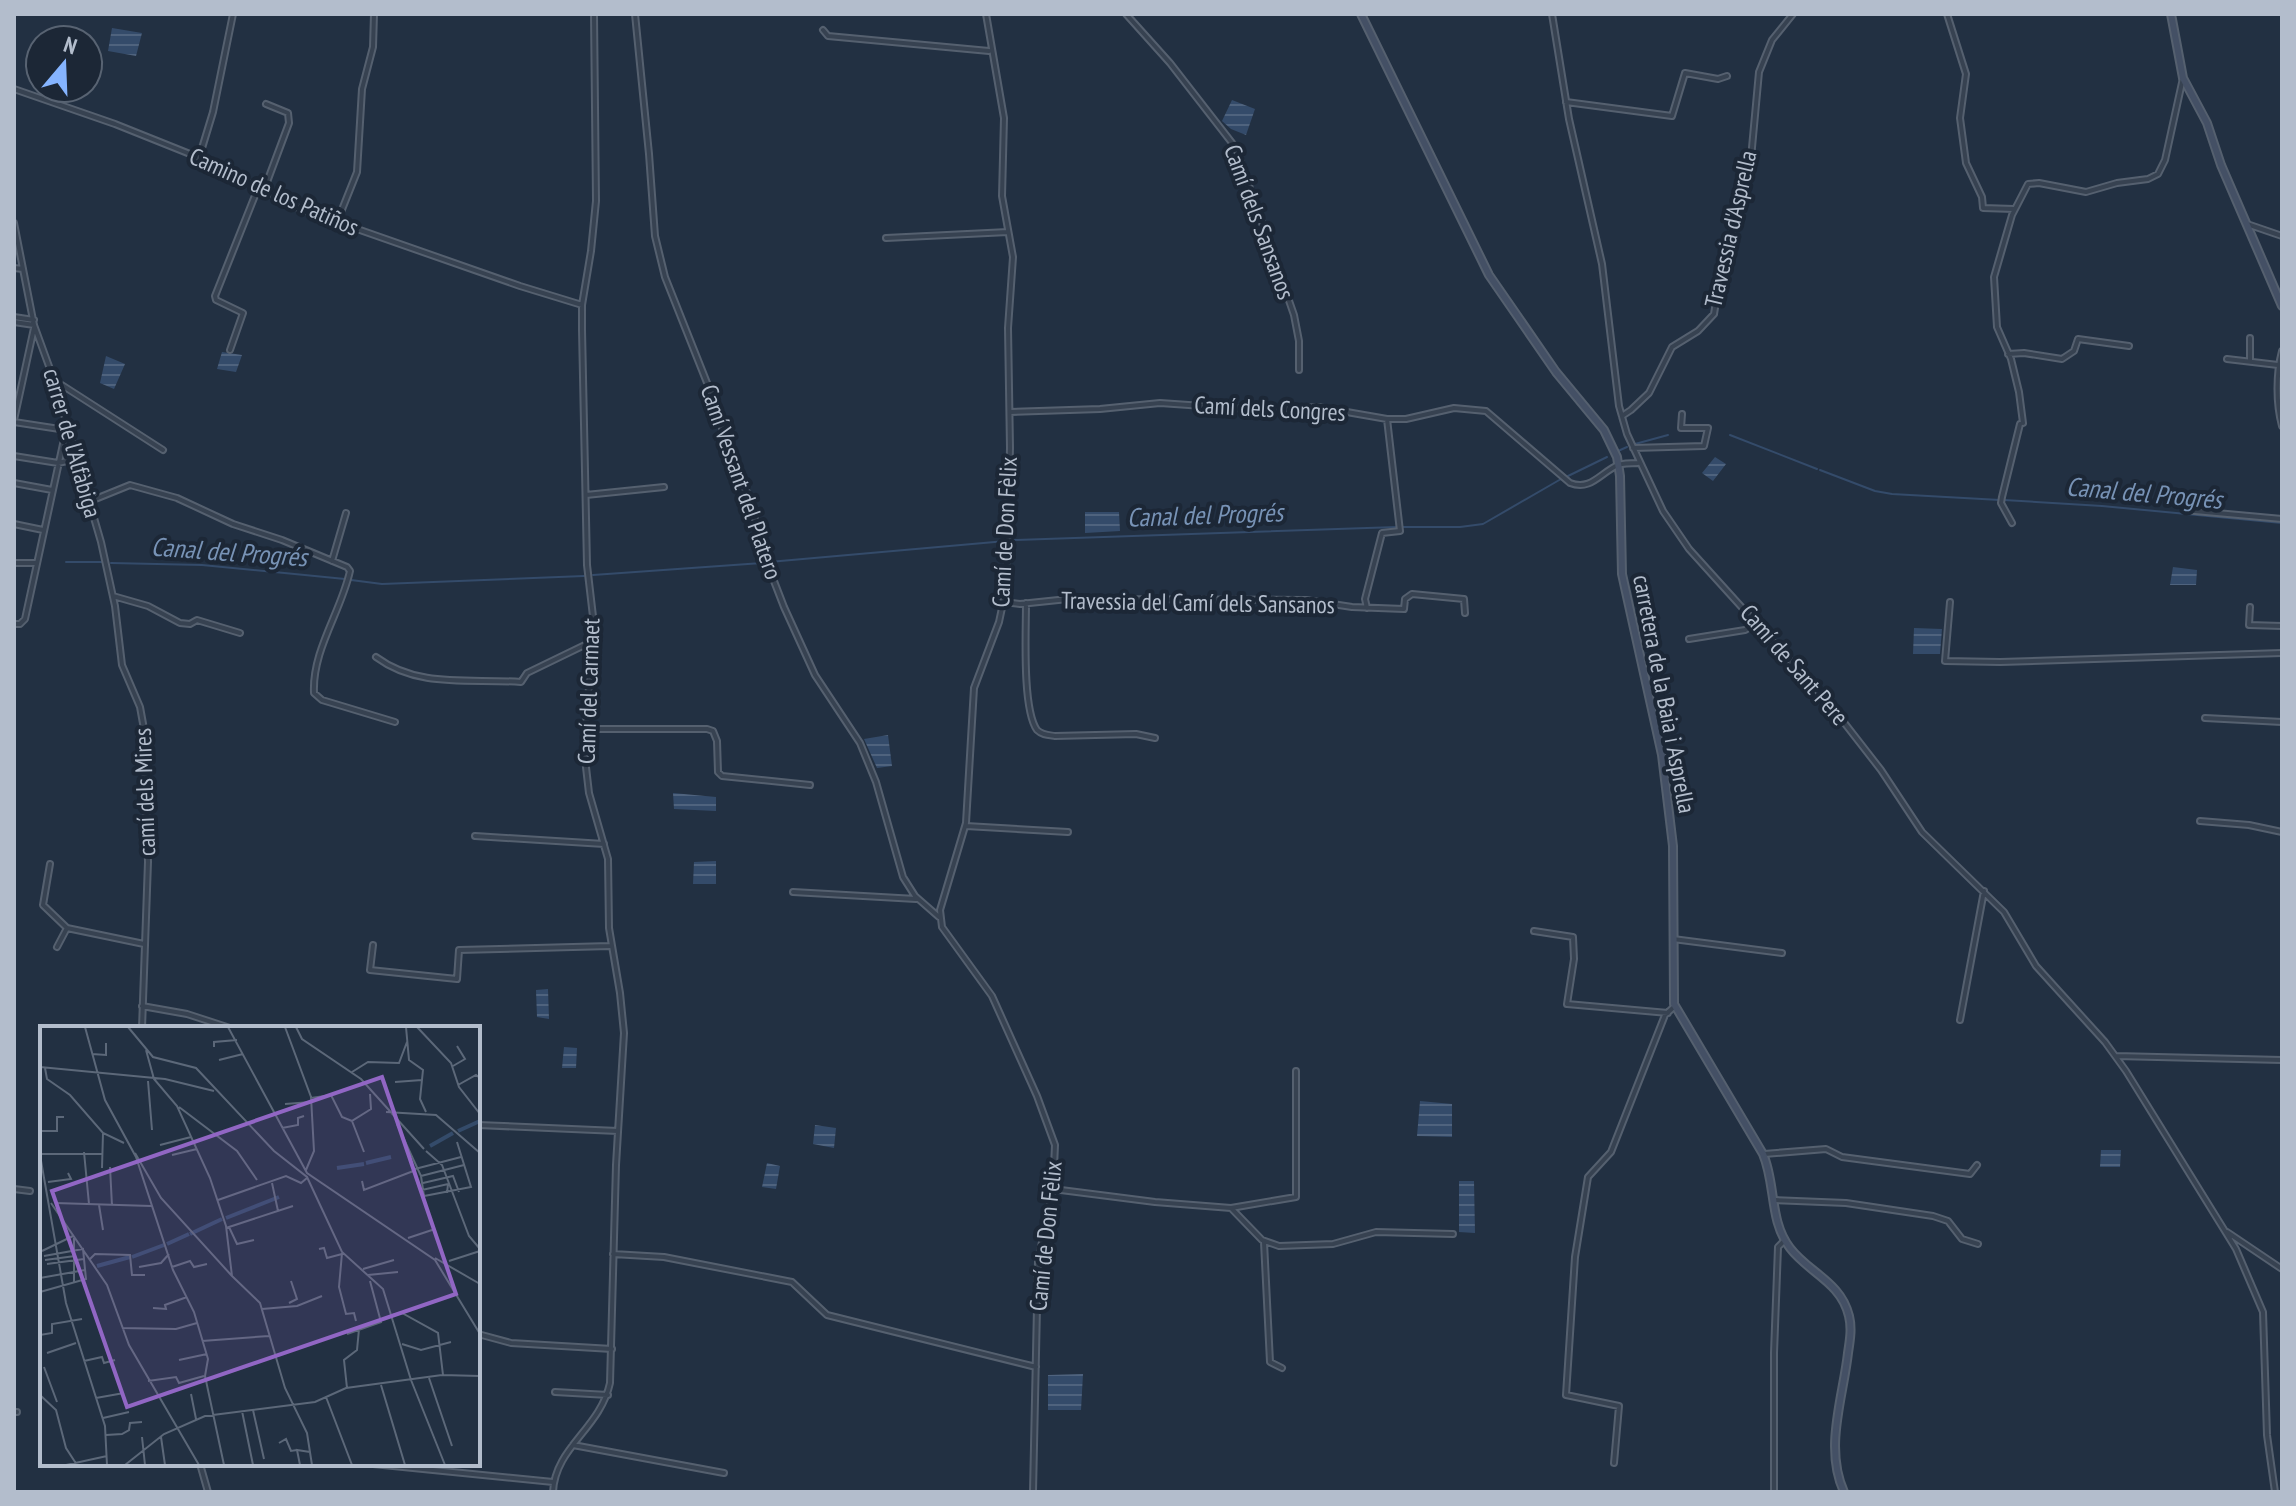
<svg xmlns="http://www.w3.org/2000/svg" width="2296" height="1506" font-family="'PT Sans Narrow',sans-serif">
	<defs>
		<pattern id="water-rules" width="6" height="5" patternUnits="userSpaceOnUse" patternTransform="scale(2)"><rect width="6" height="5" fill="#344b6a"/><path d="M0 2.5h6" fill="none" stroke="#4f637e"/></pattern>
	</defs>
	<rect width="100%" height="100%" fill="#223042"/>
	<path fill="url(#water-rules)" d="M 112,28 L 142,33 L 136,56 L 108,51 Z
		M 1232,100 L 1255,109 L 1246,135 L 1231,129 L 1222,121 Z
		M 222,352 L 242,355 L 236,372 L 217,369 Z
		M 106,356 L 125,364 L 114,389 L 100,383 Z
		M 1715,457 L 1726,464 L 1713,481 L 1702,473 Z
		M 1085,512 L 1119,512 L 1120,531 L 1085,533 Z
		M 2173,567 L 2197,570 L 2196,585 L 2170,585 Z
		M 1914,628 L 1942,629 L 1940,654 L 1913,654 Z
		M 888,735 L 892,766 L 877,768 L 864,739 Z
		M 673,793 L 716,797 L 716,811 L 674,809 Z
		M 716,861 L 716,884 L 693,884 L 694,862 Z
		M 548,989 L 549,1019 L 537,1017 L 536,990 Z
		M 564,1047 L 577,1048 L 576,1068 L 562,1068 Z
		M 1420,1101 L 1452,1104 L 1452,1137 L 1417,1136 Z
		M 815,1125 L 836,1128 L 834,1148 L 813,1144 Z
		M 2101,1150 L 2121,1150 L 2120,1167 L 2100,1167 Z
		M 767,1163 L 780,1166 L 776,1189 L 762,1187 Z
		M 1459,1181 L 1474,1181 L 1475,1233 L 1459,1232 Z
		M 1083,1374 L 1081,1410 L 1048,1410 L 1048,1375 Z"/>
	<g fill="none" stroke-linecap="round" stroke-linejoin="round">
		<path stroke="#344b6a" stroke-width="2" d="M 1730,435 L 1817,469
			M 1635,444 L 1668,435
			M 1618,451 L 1627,447
			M 1820,470 L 1875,491 L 1892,494 L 2000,500
			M 1566,477 L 1607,457
			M 2004,500 L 2102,506 L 2282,523
			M 1402,527 L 1460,527 L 1483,524 L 1561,479
			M 1014,540 L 1397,527
			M 66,562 L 104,562
			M 769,562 L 1006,541
			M 111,563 L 202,565 L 345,579
			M 593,575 L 762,563
			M 351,580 L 382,584 L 584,576"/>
		<defs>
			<path id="street" d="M 635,14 L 649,154 L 655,236 L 665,277 L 719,413 L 723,433 L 750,500 L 767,563 L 784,607 L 815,675 L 860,743 L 876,782 L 903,877 L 915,896 L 939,917
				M 986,14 L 1004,118 L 1002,196 L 1013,257 L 1008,328 L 1010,448 L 1006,589 L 999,622 L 974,688 L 966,823 L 940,910 L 942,927 L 992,996 L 1037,1096 L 1055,1145 L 1053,1189 L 1038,1261 L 1033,1492
				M 1126,14 L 1170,63 L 1236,148 L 1294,315 L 1299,341 L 1299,370
				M 1552,14 L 1569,119 L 1602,264 L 1619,406 L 1627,434 L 1663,511 L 1689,549 L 1832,707 L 1881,770 L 1922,832 L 2004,912 L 2036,966 L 2105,1042 L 2126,1071 L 2236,1249 L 2263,1312 L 2267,1435 L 2275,1492
				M 1947,14 L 1966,74 L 1960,118 L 1966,163 L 1982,197 L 1983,208 L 2014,209
				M 823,30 L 828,36 L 989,51
				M 14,89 L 115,124 L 205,160 L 300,209 L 520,286 L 582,305
				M 1566,102 L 1672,116 L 1685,73 L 1718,79 L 1727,76
				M 199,158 L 213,112 L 233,14
				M 264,190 L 289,123 L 288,113 L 266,104
				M 337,222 L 357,172 L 362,89 L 373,47 L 374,14
				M 14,223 L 34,325 L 54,380 L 101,542 L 115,606 L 122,665 L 140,707 L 144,729 L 148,862 L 142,1028
				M 2247,224 L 2282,236
				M 886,238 L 1008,232
				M 14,268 L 23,269
				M 14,317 L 34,320
				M 14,322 L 34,325
				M 230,350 L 243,313 L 216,300 L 215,296 L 258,188
				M 2282,351 C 2276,374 2276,403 2282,426
				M 2008,354 L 2024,353 L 2062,359 L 2074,351 L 2078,339 L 2129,346
				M 2227,359 L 2278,365
				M 2250,361 L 2250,338
				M 54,380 L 163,450
				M 1010,412 L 1100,409 L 1160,403 L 1260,410 L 1318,407 L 1387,419 L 1406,419 L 1454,408 L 1486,411 L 1570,483 C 1591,491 1600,473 1618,465 C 1624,463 1632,463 1638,463
				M 1622,416 L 1631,410 L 1649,393 L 1672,347 L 1698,331 L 1714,314 L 1721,271 L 1750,169 L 1759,72 L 1772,40 L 1793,14
				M 14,420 L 34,328
				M 14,422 L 66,430 L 25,619 L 20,624 L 14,624
				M 2023,423 L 2019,392 L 2011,359 L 1997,327 L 1994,277 L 2012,215 L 2028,184 L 2039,183 L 2086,192 L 2117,183 L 2148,179 L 2158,174 L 2165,160 L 2183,78
				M 1633,448 L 1704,446 L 1708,428 L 1681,428 L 1682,414
				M 14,456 L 58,463 L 76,459
				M 14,483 L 52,490
				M 586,495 L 664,487
				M 88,502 L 130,485 L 177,498 L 233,524 L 282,540 L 347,567 L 350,571 C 341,612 312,650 314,693 L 322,700 L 395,722
				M 2184,510 L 2282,519
				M 2012,523 L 2001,503 L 2002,497 L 2020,424
				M 14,524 L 43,530
				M 332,561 L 346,513
				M 14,563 L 37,563
				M 113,596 L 148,606 L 180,623 L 190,624 L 197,620 L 240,633
				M 1004,602 L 1020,604 L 1068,599 L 1306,600 L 1352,607 L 1404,609 L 1405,599 L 1412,594 L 1464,599 L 1465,613
				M 1950,602 L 1945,661 L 2000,662 L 2282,653
				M 1026,603 C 1026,630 1022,709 1037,730 C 1042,735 1048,735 1055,736 L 1136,734 L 1155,738
				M 2250,607 L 2249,625 L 2282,626
				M 1367,608 L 1365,599 L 1382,533 L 1400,531 L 1387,419
				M 1689,639 L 1745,630 L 1758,622
				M 376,657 C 419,689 471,678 521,682 L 527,673 L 593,641
				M 2205,718 L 2282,722
				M 585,729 L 707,729 L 713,731 L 717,741 L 718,772 L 722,776 L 810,785
				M 2200,821 L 2249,825 L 2282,832
				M 966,826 L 1068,832
				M 475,836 L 604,844
				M 50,864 L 43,905 L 67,928 L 144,944
				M 793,892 L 916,899
				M 1534,931 L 1573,937 L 1574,959 L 1567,1004 L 1668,1013
				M 1673,939 L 1782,953
				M 373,945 L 370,970 L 457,979 L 459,950 L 610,946
				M 57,947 L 67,928
				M 142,1006 L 187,1014 L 230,1028
				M 1960,1020 L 1984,891
				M 2116,1056 L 2282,1060
				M 478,1125 L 618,1131
				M 1764,1154 L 1826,1149 L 1842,1157 L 1970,1174 L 1977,1165
				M 14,1189 L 30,1191
				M 1053,1189 L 1155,1202 L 1231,1208 L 1262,1240 L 1279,1246 L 1333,1244 L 1376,1232 L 1453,1234
				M 1774,1200 L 1846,1203 L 1933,1216 L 1948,1221 L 1962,1239 L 1978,1244
				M 1231,1208 L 1296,1197 L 1296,1071
				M 2227,1232 L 2282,1269
				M 1264,1242 L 1270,1362 L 1282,1368
				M 613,1254 L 664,1257 L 792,1282 L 827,1315 L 1036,1367
				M 478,1334 L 511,1343 L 612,1349
				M 555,1392 L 608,1395
				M 14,1412 L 17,1412
				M 573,1445 L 724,1473
				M 1614,1463 L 1619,1406 L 1566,1395 L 1575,1257 L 1588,1177 L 1611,1152 L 1665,1015 L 1675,1006
				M 200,1464 L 208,1492
				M 373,1464 L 553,1482
				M 553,1492 C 555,1447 600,1429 610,1383 L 616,1165 L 624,1033 L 620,993 L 609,928 L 608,859 L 589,793 L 584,750 L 594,625 L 587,565 L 582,330 L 582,305 L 591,251 L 596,201 L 594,14
				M 1774,1492 L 1774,1353 L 1778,1247 L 1784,1241"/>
			<path id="secondary" d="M 1361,14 L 1489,275 L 1556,372 L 1604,430 L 1617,457 L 1620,476 L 1622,574 L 1662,755 L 1673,846 L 1674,1004 L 1763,1154 C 1776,1184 1769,1221 1790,1248 C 1809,1273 1841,1282 1849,1316 C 1852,1328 1850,1340 1848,1353 C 1843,1398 1824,1448 1844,1492
				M 2171,14 L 2183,78 L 2207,123 L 2221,165 L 2282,306"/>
		</defs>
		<use href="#street" stroke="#55606f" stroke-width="8"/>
		<use href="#secondary" stroke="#55606f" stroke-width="10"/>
		<use href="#street" stroke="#374251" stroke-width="4"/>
		<use href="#secondary" stroke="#445065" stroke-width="6"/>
	</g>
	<g text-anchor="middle" stroke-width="8" stroke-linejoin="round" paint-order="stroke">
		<g font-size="24" fill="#b3bdcc" stroke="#1c2736">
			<text transform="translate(274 192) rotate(24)" y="8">Camino de los Patiños</text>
			<text transform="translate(1259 222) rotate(70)" y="8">Camí dels Sansanos</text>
			<text transform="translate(1731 229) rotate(-77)" y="8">Travessia d'Asprella</text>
			<text transform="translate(1270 409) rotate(3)" y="8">Camí dels Congres</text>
			<text transform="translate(72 443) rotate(74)" y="8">carrer de l'Alfàbiga</text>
			<text transform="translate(741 482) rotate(71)" y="8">Camí Vessant del Platero</text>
			<text transform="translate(1005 532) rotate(-87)" y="8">Camí de Don Fèlix</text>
			<text transform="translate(1198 603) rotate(1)" y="8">Travessia del Camí dels Sansanos</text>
			<text transform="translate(1794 665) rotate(49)" y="8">Camí de Sant Pere</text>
			<text transform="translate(589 691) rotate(-88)" y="8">Camí del Carmaet</text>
			<text transform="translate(1664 694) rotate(79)" y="8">carretera de la Baia i Asprella</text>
			<text transform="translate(145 792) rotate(-92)" y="8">camí dels Mires</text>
			<text transform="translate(1046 1236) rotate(-84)" y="8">Camí de Don Fèlix</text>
		</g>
		<g font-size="26" font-style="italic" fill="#7893b6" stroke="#1c2736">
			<text transform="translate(2144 493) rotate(5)" y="9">Canal del Progrés</text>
			<text transform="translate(1205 515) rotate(-2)" y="9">Canal del Progrés</text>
			<text transform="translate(229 552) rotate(4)" y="9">Canal del Progrés</text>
		</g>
	</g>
	<g transform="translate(40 1026)">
		<rect width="440" height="440" fill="#223042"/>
		<path fill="none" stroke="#344b6a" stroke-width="4" d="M 418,105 L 440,95M 390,120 L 413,107M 326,137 L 351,131M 297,142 L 324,138M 186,192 L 239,171M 150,208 L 182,193M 127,218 L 149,208M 92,231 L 124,219M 57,240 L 90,231"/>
		<path fill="none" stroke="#5c6879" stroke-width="2" d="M 45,1 L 65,74 L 96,131 L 133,244 L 154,286 L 168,333 L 165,350 L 184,439M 88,1 L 113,31 L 156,42 L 234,125 L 267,151 L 302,226 L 343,263 L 371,354M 188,1 L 267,147 L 395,234 L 440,308M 245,1 L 271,71 L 274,125 L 266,144M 256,1 L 262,13 L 321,53 L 384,123M 366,1 L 369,34 L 383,44 L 380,73 L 386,86M 377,1 L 411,37 L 419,61 L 440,88M 174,21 L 174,16 L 197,14M 106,24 L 114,53 L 137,80 L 170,152 L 186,200 L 192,250 L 220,277 L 245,362 L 267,407 L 272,439M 52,28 L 66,29 L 66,17M 179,34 L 203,28M 413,40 L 425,33 L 417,20M 0,41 L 125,53 L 174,65M 5,42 L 7,53 L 30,69 L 63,107 L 84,117M 312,46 L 328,36 L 359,37 L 367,16M 108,55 L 112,104M 355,56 L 382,54M 418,59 L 436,49 L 440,52M 271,72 L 291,69 L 302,91 L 312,95M 245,78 L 271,76M 139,81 L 197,125 L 217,154M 346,86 L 396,89 L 440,127M 357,98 L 381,150 L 384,170 L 431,161 L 417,116M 242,102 L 258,99 L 258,92 L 264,90M 0,105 L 17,105 L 17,91 L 24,91M 120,119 L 151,111M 386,125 L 402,139 L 429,210 L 440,223M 44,126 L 49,178M 324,126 L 312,95 L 331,83 L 330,68M 95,127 L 121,172 L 192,250M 0,128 L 63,128M 0,129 L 26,277 L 65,400 L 67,439M 132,129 L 157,123M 70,141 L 72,180M 62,142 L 63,107M 375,143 L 421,131M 381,150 L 424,139M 322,155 L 324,164 L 376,144M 8,156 L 31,153 L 28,147M 232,157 L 238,185M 383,157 L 413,150 L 419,166M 382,164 L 408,158 L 407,167M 178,174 L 246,150 L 261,157 L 267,152M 11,177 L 67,259 L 89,319 L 159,439M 15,177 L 111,180M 59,179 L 63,204M 189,201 L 197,218 L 214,214M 186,202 L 253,180M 34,212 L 34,257M 368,212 L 395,203M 279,223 L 284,222 L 287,232 L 302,228M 2,225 L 33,210M 302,227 L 299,261 L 306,288 L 314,287 L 316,295M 395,232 L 440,258M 50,233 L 55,228 L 90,229 L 92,249 L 105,249M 5,234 L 35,230M 409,235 L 440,225M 7,238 L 44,233M 99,241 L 121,237 L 129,228M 132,241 L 150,235 L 154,241 L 167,238M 323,243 L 354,234M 328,249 L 358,246M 0,252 L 45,244M 0,266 L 46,253 L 43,223 L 4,230M 249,277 L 257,273 L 251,255M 113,282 L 126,283 L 125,279 L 147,271M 222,283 L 257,280 L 282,270M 352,289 L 362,287 L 398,307 L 403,349M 82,302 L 136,303 L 157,297M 307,308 L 341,296 L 330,255M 0,309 L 12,307 L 12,298 L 42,293M 162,315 L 229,310M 362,318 L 381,324 L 411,316M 7,327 L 36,317M 139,334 L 167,328M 44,335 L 62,331 L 64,337 L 75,334M 4,341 L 17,376M 389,352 L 412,420M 371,354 L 405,439M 108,355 L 136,351 L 139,357 L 164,350M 341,359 L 365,439M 307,362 L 304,334 L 317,324 L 319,303M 151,368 L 156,393M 0,369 L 16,384 L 26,422 L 37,439M 286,371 L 312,439M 56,372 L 84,367M 213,384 L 224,433M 202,385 L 213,439M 63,392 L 89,386M 66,409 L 82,408 L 89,404 L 90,397 L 102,396M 102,411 L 105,439M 121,411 L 125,439M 239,417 L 246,413 L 251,425 L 257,424M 26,439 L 67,430M 85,439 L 124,408 L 165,390 L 275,376 L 306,362 L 402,349 L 440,350M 260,439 L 257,424 L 270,426"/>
		<path fill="#9166c4" fill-opacity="0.15" stroke="#9166c4" stroke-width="4" d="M 342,51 L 416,268 L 87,381 L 12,165 Z"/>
		<rect width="440" height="440" fill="none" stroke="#b3bdcc" stroke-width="4"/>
	</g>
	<rect width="2296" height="1506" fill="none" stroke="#b3bdcc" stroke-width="32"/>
	<g transform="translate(64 64) rotate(19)"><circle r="38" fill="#1c2736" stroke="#586372" stroke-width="2"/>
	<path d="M0-6L14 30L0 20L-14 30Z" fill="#85b4ff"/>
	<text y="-12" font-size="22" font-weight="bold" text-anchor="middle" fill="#b3bdcc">N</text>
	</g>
</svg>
